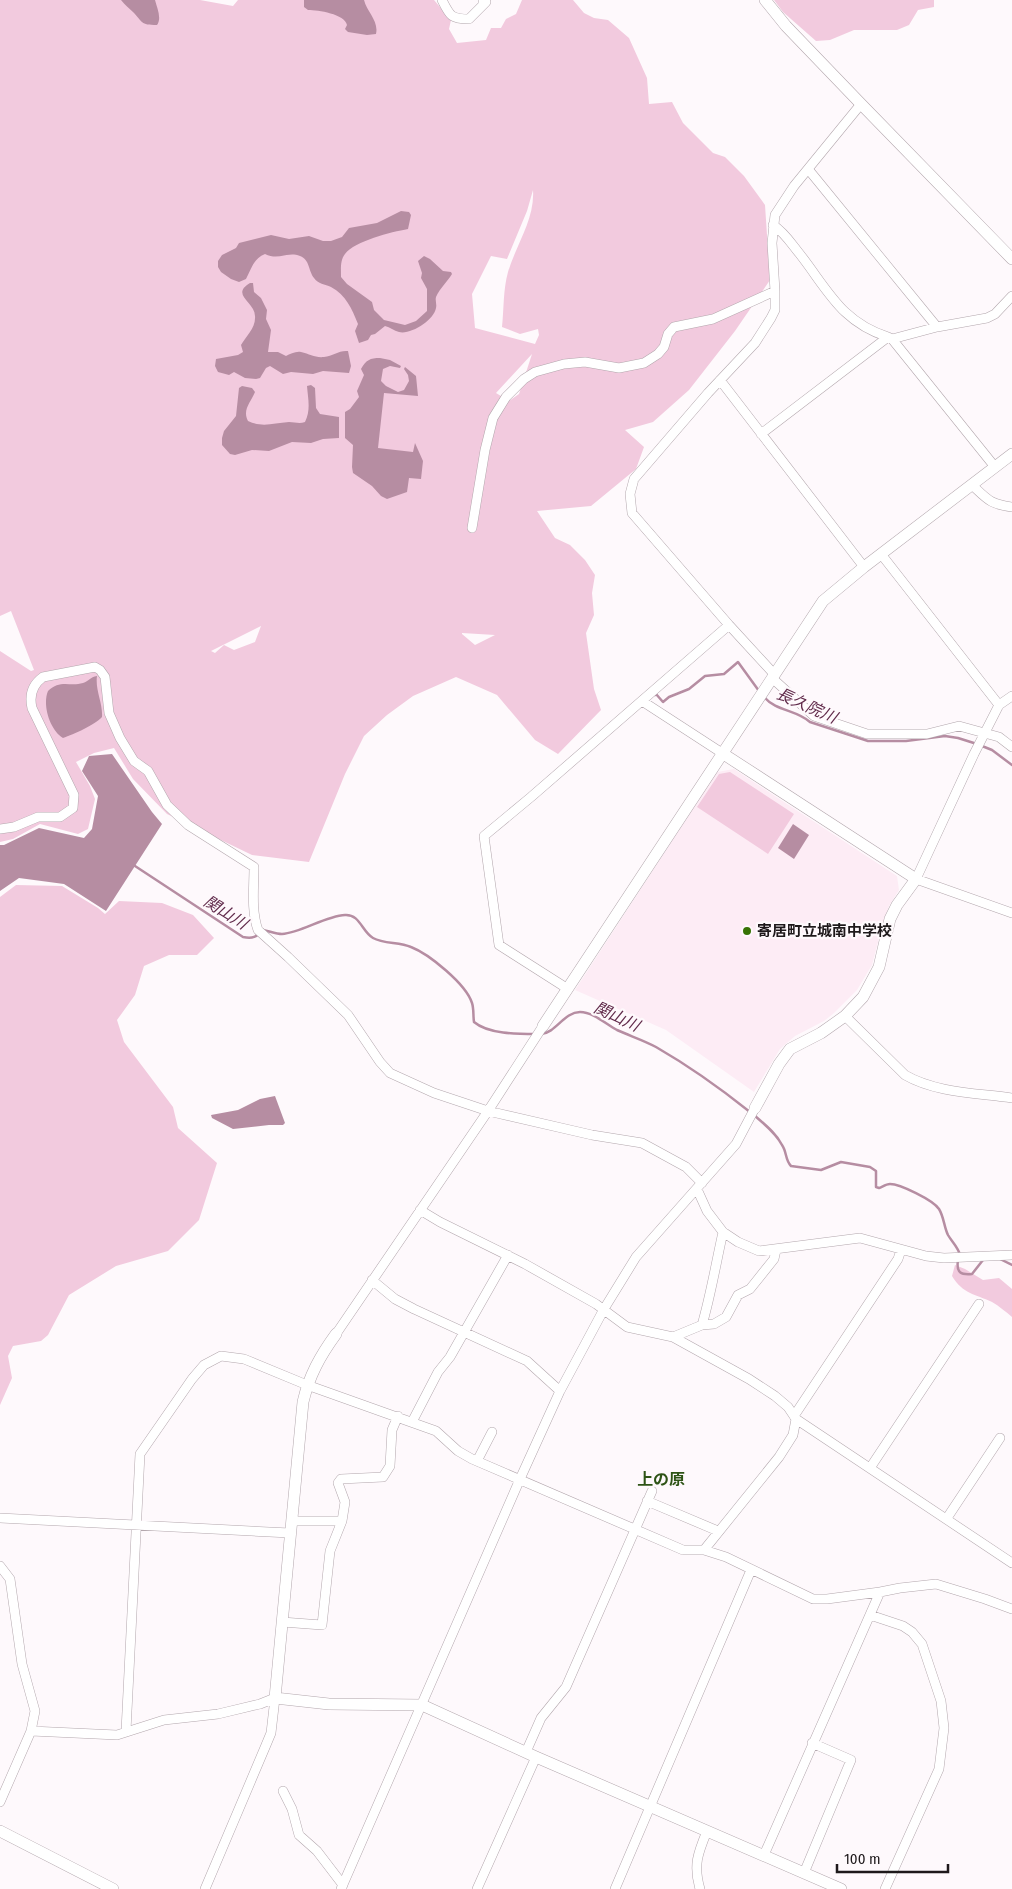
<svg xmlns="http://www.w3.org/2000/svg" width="1012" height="1889" font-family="'Fira Sans Condensed','Noto Sans JP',sans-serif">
	<rect width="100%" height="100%" fill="#fef9fc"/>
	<path fill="#fdecf5" d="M 734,769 L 897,876 L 899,890 L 889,906 L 883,923 L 872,965 L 857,990 L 834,1013 L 824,1021 L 795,1036 L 780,1049 L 754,1092 L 666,1030 L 575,990 L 717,772 Z"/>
	<path fill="#f2cade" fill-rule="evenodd" d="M 0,0 L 200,0 L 233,6 L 238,0 L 434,0 L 451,20 L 449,29 L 457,43 L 486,40 L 491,28 L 501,28 L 506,19 L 516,14 L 522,0 L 573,0 L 584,13 L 594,18 L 608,20 L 629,38 L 647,78 L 649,104 L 672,102 L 683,123 L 713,153 L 725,157 L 744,176 L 765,205 L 770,280 L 735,331 L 689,390 L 653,422 L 625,430 L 644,447 L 636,469 L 591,506 L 537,511 L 555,538 L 570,545 L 585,560 L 595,575 L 592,593 L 594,615 L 586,633 L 594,689 L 601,710 L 558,754 L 535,740 L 497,695 L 456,677 L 413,696 L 387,715 L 364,736 L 345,774 L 309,862 L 252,855 L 167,814 L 133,779 L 114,748 L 94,753 L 76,762 L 90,786 L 95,799 L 88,829 L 78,834 L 40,824 L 13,839 L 0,842 L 0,651 L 31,671 L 34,670 L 11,611 L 0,616 ZM 533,190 C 535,219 516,245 508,272 C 503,290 504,309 502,327 L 520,334 L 538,329 L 539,335 L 535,344 L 475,328 L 472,294 L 491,256 L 507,259 L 527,211 ZM 532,354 L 519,394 L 509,401 L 496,393 ZM 261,626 L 255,642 L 234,650 L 224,645 L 215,653 L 211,651 ZM 462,634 L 462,633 L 495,635 L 475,645 Z
		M 774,0 L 934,0 L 934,7 L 918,10 L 909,25 L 897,30 L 854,30 L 830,40 L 816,41 L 783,12 Z
		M 730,772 L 794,814 L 768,854 L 697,807 L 719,774 Z
		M 16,885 L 62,886 L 98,908 L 105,914 L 119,901 L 162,903 L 193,915 L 214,938 L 197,955 L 169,955 L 144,966 L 135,995 L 117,1020 L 124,1042 L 173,1107 L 178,1128 L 217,1163 L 199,1220 L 168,1251 L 116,1266 L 69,1295 L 48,1335 L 41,1341 L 13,1346 L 8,1356 L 12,1378 L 0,1405 L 0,897 Z
		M 955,1265 L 965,1269 L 983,1280 L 999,1278 L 1012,1289 L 1012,1317 C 1006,1312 999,1306 992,1302 C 975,1294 963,1294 952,1276 Z"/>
	<path fill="#b68da2" d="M 121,0 L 155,0 C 157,8 162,18 157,25 C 140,25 143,22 133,12 C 129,8 125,5 121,0 Z
		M 304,0 L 364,0 C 367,12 379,21 376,34 L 367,35 L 348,32 L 345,29 L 347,25 C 345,14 318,10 308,10 L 304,7 Z
		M 401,211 L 409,212 L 411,215 L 408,229 C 391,232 355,241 345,254 C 340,260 341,269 341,277 L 347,284 L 372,302 L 374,310 L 384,320 L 405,325 L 416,321 L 427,311 L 427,289 L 421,278 L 422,273 L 418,261 L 424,256 L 430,259 L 443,271 L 451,272 L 452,274 C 447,282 440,288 436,297 C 435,301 437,304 436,308 C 434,320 411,335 399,332 C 394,331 390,327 385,326 L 375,334 L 371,335 L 368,340 L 359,343 L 355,331 L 358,324 C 352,309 346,295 331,287 C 325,284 318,284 314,278 C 308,270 310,260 300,256 C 287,251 279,261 265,254 C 253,259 252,268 246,279 L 239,282 L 231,279 L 221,272 L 218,267 L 218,261 L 222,255 L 236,248 L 239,243 L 271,235 L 289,239 L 309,236 L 323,241 L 331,241 L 342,237 L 349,228 L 377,223 Z
		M 250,283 L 253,283 L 254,292 L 261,298 L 267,310 L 266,319 L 271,330 L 268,352 L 278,352 L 286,356 C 290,354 296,351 301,352 C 310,354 315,358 324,357 C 333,356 339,350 348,351 L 351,366 L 349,373 L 323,371 L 313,374 L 291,372 L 283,374 L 270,366 L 266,368 L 260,378 L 256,379 L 245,378 L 234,372 L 229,375 L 218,372 L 215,366 L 216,359 L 238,355 L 243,352 L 241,345 C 246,336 256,328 255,316 C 255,302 230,295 250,283 Z
		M 380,358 L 390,360 L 401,366 L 400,368 L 390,366 L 383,369 L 381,381 L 386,386 L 398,392 L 404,390 L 409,381 L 408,375 L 404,369 L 405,367 L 416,376 L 418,396 L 384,393 L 378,448 L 413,452 L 415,443 L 423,461 L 421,479 L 409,478 L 407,492 L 387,499 L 381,496 L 372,486 L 353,473 L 352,467 L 353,445 L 345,438 L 345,412 L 350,409 L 359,397 L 357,391 L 364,375 L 361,369 C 366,360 370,358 380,358 Z
		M 311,385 L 315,388 L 316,408 L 320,414 L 339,417 L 339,438 L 323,439 L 311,443 L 292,442 L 269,451 L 252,450 L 235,455 L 230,454 L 222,445 L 222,438 L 224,431 L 236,416 L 239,388 L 242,386 L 252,388 L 255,392 C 251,402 242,410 248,421 C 263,428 273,423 289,422 C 295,422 299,424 305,422 C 311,410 308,399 307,386 Z
		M 97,676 C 95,690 103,703 102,717 C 95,725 74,734 63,738 C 50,730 42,705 48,691 C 60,679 70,687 83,683 C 89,681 90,677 97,676 Z
		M 112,754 L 152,812 L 162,824 L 106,911 L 64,884 L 19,878 L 0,891 L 0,845 L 4,845 L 39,828 L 84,838 L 92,829 L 98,796 L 82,771 L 89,756 Z
		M 793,824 L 809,835 L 794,859 L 778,848 Z
		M 275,1096 L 285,1123 L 283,1125 L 269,1125 L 233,1129 L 212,1118 L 211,1115 L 238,1110 L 260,1099 Z"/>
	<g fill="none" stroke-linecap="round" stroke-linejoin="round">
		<path stroke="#b68da2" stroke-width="2.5" d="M 655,695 L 656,694 L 663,702 L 669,697 L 689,689 L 705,676 L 724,674 L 738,662 L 759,691
			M 764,697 C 776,711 797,710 810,722 L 868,741 L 906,741 L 945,736 L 958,738 L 977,744
			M 982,746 L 992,750 L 1012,765
			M 135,866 L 243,937 C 253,939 256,937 263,930 C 269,931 276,934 282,934 C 301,933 325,916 345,915 C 360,914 362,932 373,938 C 384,944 399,942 411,947 C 429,954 466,984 472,1003 C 474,1009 473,1016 474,1022 C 488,1034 517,1034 536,1034
			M 541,1034 C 556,1033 564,1012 580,1012 C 593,1012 606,1024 617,1030 C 630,1036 643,1040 656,1047 C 689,1066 720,1088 750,1112
			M 754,1115 C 764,1124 776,1133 782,1145 C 787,1152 785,1160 791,1166 L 821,1170 L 841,1162 L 870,1167 L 876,1171 L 876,1187 L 879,1188 C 882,1187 886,1184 890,1184 C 900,1184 933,1200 939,1209 C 944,1217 944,1227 948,1235 C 952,1242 958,1247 960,1255
			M 1000,1259 L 1012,1265
			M 958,1260 C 956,1273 961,1275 972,1274 L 983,1260"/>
		<defs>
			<path id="minor" d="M 442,0 C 450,16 451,19 469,19 L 486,2 L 483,0
				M 808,169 L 937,327
				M 773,225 C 784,232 791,243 799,253 C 828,290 841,322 888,337 L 892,339 L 937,327 L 987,318 L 995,314 L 1012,296
				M 892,339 L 995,467
				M 720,380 L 864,567
				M 761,434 L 888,337
				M 972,485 C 988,500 990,504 1012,507
				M 472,528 L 485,450 L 493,418 L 506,397 L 524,379 L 535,372 L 564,364 L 585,362 L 619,368 L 644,363 L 658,354 L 664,347 L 668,334 L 674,327 L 713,319 L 775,291
				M 881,554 L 999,705
				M 774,674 L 729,625 L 632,513 L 630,494 L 634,479 L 708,393 L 755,343 L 771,318 L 775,310 L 775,291 L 772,243 L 775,215 L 794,186 L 861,104
				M 772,678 L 814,716 L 867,734 L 927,734 L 959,726 L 999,737 L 1012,747
				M 1012,696 L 999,705 L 974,754 L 916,879 L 1012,913
				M 642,701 L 722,753
				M 0,829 L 14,827 L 38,817 L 60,817 L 73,808 L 74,795 L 32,708 C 29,695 32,685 43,677 L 95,667 L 100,670 L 105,677 L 109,713 L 120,738 L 134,761 L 148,771 L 167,805 L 188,825 L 254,867 C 254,887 251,911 258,930 L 288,957 L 348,1015 L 380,1062 L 390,1073 L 434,1093 L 488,1111 L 592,1135 L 642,1143 L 686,1167 L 702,1183
				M 568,989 L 499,945 L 484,836 L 531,797 L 729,625
				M 845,1016 L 905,1075 C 936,1093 978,1093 1012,1098
				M 697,1189 L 707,1211 L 723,1232 L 738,1242 L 759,1251 L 860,1238 L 926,1256 L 944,1258 L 1012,1255
				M 420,1210 L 440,1222 L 525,1264 L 596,1304 L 627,1327 L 673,1337 L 749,1379 L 775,1396 L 788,1407 L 796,1419 L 1012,1563
				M 372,1280 L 395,1299 L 414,1309 L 527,1361 L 560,1391
				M 702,1325 C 711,1294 716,1263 723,1232
				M 336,1334 L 488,1111 L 543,1026
				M 673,1337 L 702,1325 L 714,1324 L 726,1317 L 738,1295 L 750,1289 L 774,1259 L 776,1250
				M 794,1416 L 898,1259 L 901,1250
				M 412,1422 L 438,1372 L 450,1357 L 508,1255
				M 477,1461 L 492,1432
				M 870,1468 L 979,1304
				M 647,1501 L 718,1531
				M 0,1518 L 290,1533
				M 947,1518 L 1000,1438
				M 342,1521 L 345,1502 L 338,1483 L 341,1479 L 383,1477 L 390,1466 L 392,1430 L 398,1416
				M 704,1550 L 779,1457 L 793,1435 L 796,1419
				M 0,1566 L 10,1579 L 22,1664 L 35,1711 L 31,1731 L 0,1802
				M 870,1615 L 903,1626 L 912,1632 L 922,1644 L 941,1701 L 944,1728 L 939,1769 L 885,1889
				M 282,1622 L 322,1625 L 330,1551 L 342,1521 L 292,1521
				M 31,1731 L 117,1735 L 164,1720 L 218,1714 L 260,1704 L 275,1698
				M 126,1731 L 140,1454 L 192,1379 L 204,1365 L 221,1356 L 244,1359 L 307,1385 L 436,1431 L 458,1451 L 472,1459 L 683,1550 L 704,1550 L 726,1557 L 813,1599 L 827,1599 L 880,1592 L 900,1588 L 936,1584 L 985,1599 L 1012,1609
				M 526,1752 L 541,1718 L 566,1687 L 652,1491
				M 283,1791 L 292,1809 L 299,1835 L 317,1851 L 343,1885
				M 764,1855 L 880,1592
				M 804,1873 L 851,1760 L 812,1743
				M 205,1889 L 266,1745 L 271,1733 L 275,1698
				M 341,1889 L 520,1479 L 560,1391 L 604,1309 L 636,1257 L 736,1144 L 755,1108
				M 477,1889 L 536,1757
				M 615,1889 L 751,1570
				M 700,1889 C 693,1865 698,1853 707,1831"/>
			<path id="tertiary" d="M 765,0 L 786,26 L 861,104 L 1012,259
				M 722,753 L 916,879 L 897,905 L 890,919 L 879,967 L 863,997 L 845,1016 L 821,1033 L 790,1049 L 779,1064 L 755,1108
				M 543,1026 L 823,601 L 864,567 L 1012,454
				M 336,1334 C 320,1356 309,1376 303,1402 L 275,1698 L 329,1704 L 422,1705 L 536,1757 L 841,1889
				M 0,1831 L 113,1889"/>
		</defs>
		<use href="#minor" stroke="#b3a7ad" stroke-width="10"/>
		<use href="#tertiary" stroke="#b3a7ad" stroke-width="12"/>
		<use href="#minor" stroke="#fff" stroke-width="9"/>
		<use href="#tertiary" stroke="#fff" stroke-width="11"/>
	</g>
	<circle fill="#377204" stroke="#fef9fc" stroke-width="2" cx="747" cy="931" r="5"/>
	<g text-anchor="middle" stroke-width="4.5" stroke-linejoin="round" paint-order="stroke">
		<g font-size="15" font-weight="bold" fill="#1e191b" stroke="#fef9fc" text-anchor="start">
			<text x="757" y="936">寄居町立城南中学校</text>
		</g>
		<g font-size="16" font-style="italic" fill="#612b4b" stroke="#fef9fc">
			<text transform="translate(807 705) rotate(24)" y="6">長久院川</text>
			<text transform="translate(226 912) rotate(32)" y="6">関山川</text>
			<text transform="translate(617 1016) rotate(25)" y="6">関山川</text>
		</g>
		<g font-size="16" font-weight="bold" fill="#2e5416" stroke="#fef9fc">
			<text x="661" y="1485">上の原</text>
		</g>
	</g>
	<path d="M837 1864v8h111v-8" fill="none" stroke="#1e191b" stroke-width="2.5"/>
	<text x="844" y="1864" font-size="15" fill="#1e191b" stroke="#fef9fc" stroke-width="4" paint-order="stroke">100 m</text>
</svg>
